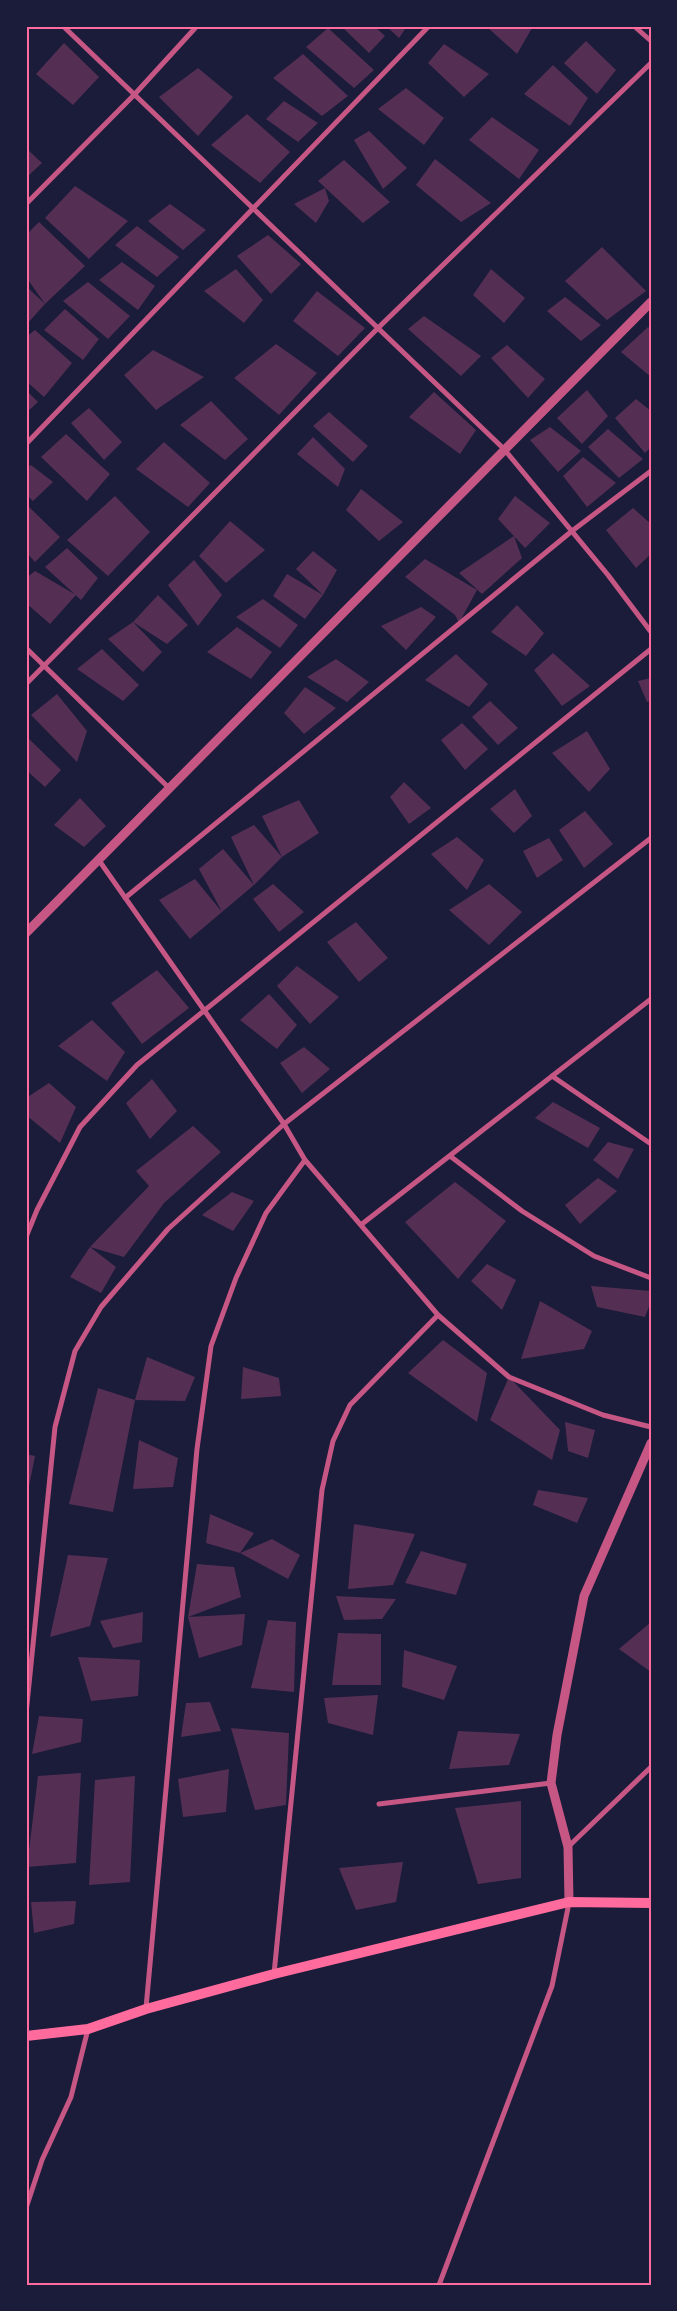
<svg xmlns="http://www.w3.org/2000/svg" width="677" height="2311" font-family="Lato,sans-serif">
	<rect width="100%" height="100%" fill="#1b1b3a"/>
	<path fill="#542f53" d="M 341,26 L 374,26 L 385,36 L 369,53 Z
		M 386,26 L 407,26 L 399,38 Z
		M 486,26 L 530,26 L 532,28 L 517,54 Z
		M 328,28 L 374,70 L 354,88 L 306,47 Z
		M 586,41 L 616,70 L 597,94 L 564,63 Z
		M 64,43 L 99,77 L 73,105 L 36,74 Z
		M 444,44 L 489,74 L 464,97 L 428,63 Z
		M 303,54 L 348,96 L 322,116 L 273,78 Z
		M 553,65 L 588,98 L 570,126 L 524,94 Z
		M 198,68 L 233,97 L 198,136 L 159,97 Z
		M 406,88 L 444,118 L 424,145 L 378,109 Z
		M 284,101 L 318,123 L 298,142 L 266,119 Z
		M 247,114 L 290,152 L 260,183 L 211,145 Z
		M 492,117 L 539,150 L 519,179 L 469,140 Z
		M 369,131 L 407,168 L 383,189 L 354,140 Z
		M 26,148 L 42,163 L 26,178 Z
		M 435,159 L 491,203 L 461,222 L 416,185 Z
		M 344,160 L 390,202 L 363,223 L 318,181 Z
		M 75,186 L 128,221 L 89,259 L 45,218 Z
		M 325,188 L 329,201 L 316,223 L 294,204 Z
		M 170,204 L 206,230 L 183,250 L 148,221 Z
		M 39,222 L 85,266 L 45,304 L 26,277 L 26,235 Z
		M 137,226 L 179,257 L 157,277 L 115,245 Z
		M 268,235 L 301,264 L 271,294 L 237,256 Z
		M 602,247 L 646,291 L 607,320 L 565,281 Z
		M 122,262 L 155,286 L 138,310 L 99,280 Z
		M 236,269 L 263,300 L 244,323 L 204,291 Z
		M 491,269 L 525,298 L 504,323 L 473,295 Z
		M 88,282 L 130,316 L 108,339 L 63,301 Z
		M 26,286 L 45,304 L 27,324 L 26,323 Z
		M 317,291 L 365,328 L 338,356 L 293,321 Z
		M 565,297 L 601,325 L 581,341 L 547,311 Z
		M 65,309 L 99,339 L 83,360 L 44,330 Z
		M 424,316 L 481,356 L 461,376 L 408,329 Z
		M 648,327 L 651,330 L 651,377 L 621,352 Z
		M 35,330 L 72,363 L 44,397 L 26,381 L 26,337 Z
		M 276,344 L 317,373 L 279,415 L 234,378 Z
		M 507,345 L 545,379 L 528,398 L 491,358 Z
		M 153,350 L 204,377 L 156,410 L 124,375 Z
		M 26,390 L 38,402 L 26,413 Z
		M 587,390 L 608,416 L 582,444 L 557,418 Z
		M 434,392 L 476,430 L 460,454 L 409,417 Z
		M 636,399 L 651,411 L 651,447 L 645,453 L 615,418 Z
		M 211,401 L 248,439 L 225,460 L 180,425 Z
		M 89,408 L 122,442 L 104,460 L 71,423 Z
		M 329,412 L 368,446 L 353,462 L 313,426 Z
		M 550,427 L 581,451 L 558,472 L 530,440 Z
		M 608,429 L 643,459 L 619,478 L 588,447 Z
		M 66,434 L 110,474 L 87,501 L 41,457 Z
		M 313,437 L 345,469 L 338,487 L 297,454 Z
		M 164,442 L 210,483 L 188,507 L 136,469 Z
		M 583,457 L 616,483 L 587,507 L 563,476 Z
		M 31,465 L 53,482 L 33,501 L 26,494 L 26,469 Z
		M 361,489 L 403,522 L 379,541 L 346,510 Z
		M 115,496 L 150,532 L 108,576 L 67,540 Z
		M 515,496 L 550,523 L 525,548 L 498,519 Z
		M 26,504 L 60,537 L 35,562 L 26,552 Z
		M 633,508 L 651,524 L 651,554 L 636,568 L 606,530 Z
		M 230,521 L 265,550 L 226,583 L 199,556 Z
		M 514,536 L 522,558 L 482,594 L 459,573 Z
		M 67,548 L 98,578 L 81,600 L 45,567 Z
		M 313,551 L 337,570 L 323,595 L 296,569 Z
		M 425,559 L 477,590 L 459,623 L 455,615 L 405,577 Z
		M 194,560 L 222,595 L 198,626 L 168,585 Z
		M 35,571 L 76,595 L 50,624 L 26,603 L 26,578 Z
		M 287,574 L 323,595 L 305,619 L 273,596 Z
		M 158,595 L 188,625 L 167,644 L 133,622 Z
		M 263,599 L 298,625 L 280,648 L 236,617 Z
		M 517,605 L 544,633 L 526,656 L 491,632 Z
		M 421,607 L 436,617 L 406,650 L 381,626 Z
		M 133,622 L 162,652 L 143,672 L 108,639 Z
		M 237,627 L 272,652 L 251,679 L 207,652 Z
		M 102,649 L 139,685 L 123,701 L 77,669 Z
		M 553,653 L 590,686 L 562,706 L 534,670 Z
		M 456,654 L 488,684 L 469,707 L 425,680 Z
		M 336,659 L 369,682 L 347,702 L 307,677 Z
		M 651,678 L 651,701 L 647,702 L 638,681 Z
		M 305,687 L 336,708 L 304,734 L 284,713 Z
		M 57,694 L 87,731 L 77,762 L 31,715 Z
		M 490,701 L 518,728 L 498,745 L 472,717 Z
		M 462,723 L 488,749 L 465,770 L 441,740 Z
		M 587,731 L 610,769 L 589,792 L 552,753 Z
		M 26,736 L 61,770 L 45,787 L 26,770 Z
		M 404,782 L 431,808 L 409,824 L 390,797 Z
		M 515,789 L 532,816 L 514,833 L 490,809 Z
		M 80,798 L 106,826 L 84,847 L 54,825 Z
		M 299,800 L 319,833 L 282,857 L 262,816 Z
		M 585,811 L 613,844 L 584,868 L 559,830 Z
		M 254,825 L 282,857 L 254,885 L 231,837 Z
		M 457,837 L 484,860 L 467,890 L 431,854 Z
		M 549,838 L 563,860 L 537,878 L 523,851 Z
		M 223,849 L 254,885 L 222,912 L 199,869 Z
		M 195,879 L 222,912 L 190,939 L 159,900 Z
		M 273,884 L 304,912 L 279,932 L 253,899 Z
		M 489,884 L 522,912 L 489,945 L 449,910 Z
		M 356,922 L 388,958 L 359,982 L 327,942 Z
		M 297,966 L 339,997 L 310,1024 L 277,986 Z
		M 157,970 L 189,1008 L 142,1044 L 111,1003 Z
		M 269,994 L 297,1025 L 277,1049 L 240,1020 Z
		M 92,1020 L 125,1052 L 107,1081 L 58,1046 Z
		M 304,1047 L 330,1069 L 302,1093 L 280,1063 Z
		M 152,1079 L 177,1111 L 150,1139 L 126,1103 Z
		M 49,1083 L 76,1107 L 60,1143 L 26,1115 L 26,1098 Z
		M 553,1102 L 600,1128 L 588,1148 L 535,1118 Z
		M 193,1126 L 221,1152 L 164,1203 L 124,1257 L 90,1247 L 149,1186 L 136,1171 Z
		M 608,1142 L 634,1149 L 618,1179 L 593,1160 Z
		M 598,1178 L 617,1191 L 580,1224 L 565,1205 Z
		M 455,1182 L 506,1221 L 458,1279 L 405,1222 Z
		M 232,1192 L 254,1201 L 233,1231 L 202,1215 Z
		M 90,1247 L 116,1267 L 101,1293 L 70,1277 Z
		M 487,1264 L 516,1280 L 502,1310 L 471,1281 Z
		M 591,1286 L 651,1291 L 651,1301 L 645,1317 L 597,1307 Z
		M 540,1301 L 592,1331 L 584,1349 L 521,1359 Z
		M 443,1340 L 487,1373 L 477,1422 L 408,1373 Z
		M 147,1357 L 195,1377 L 185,1401 L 135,1400 Z
		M 243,1367 L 279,1378 L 281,1396 L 241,1399 Z
		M 509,1377 L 560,1430 L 552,1460 L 490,1420 Z
		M 98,1388 L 135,1400 L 113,1512 L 69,1504 Z
		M 565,1422 L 595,1430 L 588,1458 L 568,1451 Z
		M 139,1440 L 178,1458 L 173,1487 L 133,1489 Z
		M 26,1454 L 35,1456 L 27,1496 L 26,1496 Z
		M 538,1490 L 588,1498 L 577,1523 L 533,1505 Z
		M 210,1514 L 254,1533 L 240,1553 L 206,1543 Z
		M 354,1524 L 415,1534 L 393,1585 L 348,1589 Z
		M 272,1539 L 300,1555 L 288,1579 L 240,1553 Z
		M 421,1551 L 467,1564 L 456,1595 L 405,1583 Z
		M 68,1555 L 108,1558 L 90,1626 L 50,1637 Z
		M 197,1564 L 234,1567 L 241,1597 L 188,1617 Z
		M 336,1596 L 396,1599 L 382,1619 L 344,1620 Z
		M 143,1612 L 142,1642 L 113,1648 L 100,1621 Z
		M 245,1614 L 242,1645 L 199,1658 L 188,1617 Z
		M 268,1620 L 296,1622 L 294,1692 L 251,1688 Z
		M 651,1622 L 651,1672 L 619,1649 Z
		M 338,1633 L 381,1634 L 381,1685 L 332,1685 Z
		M 404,1650 L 457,1666 L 444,1700 L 402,1687 Z
		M 78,1657 L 140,1660 L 138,1696 L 91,1701 Z
		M 378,1695 L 373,1735 L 328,1723 L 324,1698 Z
		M 210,1702 L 221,1731 L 181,1737 L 186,1703 Z
		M 39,1716 L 83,1719 L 81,1742 L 32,1754 Z
		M 231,1728 L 289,1733 L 286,1805 L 255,1810 Z
		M 458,1731 L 520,1734 L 509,1765 L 449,1769 Z
		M 229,1769 L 226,1812 L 183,1817 L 178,1779 Z
		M 81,1773 L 76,1863 L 27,1867 L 38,1776 Z
		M 135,1776 L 130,1882 L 89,1885 L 95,1780 Z
		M 521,1801 L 521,1878 L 478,1884 L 455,1808 Z
		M 403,1862 L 396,1902 L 356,1910 L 339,1868 Z
		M 76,1901 L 74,1924 L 34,1933 L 31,1902 Z"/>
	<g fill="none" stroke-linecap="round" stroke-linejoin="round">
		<path stroke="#c65784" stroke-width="5" d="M 63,26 L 504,449 L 608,575 L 651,632
			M 634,26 L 651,41
			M 26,204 L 134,95 L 197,26
			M 26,444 L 429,26
			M 26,648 L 169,788
			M 26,684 L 378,328 L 651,63
			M 98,859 L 284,1124 L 305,1160 L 438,1315 L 509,1377 L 603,1415 L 651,1427
			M 125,898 L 572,531 L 651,471
			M 552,1076 L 651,1144
			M 450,1156 L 522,1211 L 594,1256 L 651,1278
			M 362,1224 L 651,999
			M 26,1237 L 37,1210 L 80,1127 L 137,1065 L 651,649
			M 26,1714 L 55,1427 L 75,1351 L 101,1307 L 168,1229 L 284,1124 L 651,838
			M 379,1804 L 551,1783
			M 568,1847 L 651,1767
			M 274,1974 L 322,1490 L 333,1441 L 350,1405 L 438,1315
			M 146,2008 L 197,1449 L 211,1346 L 236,1278 L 266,1213 L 305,1160
			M 26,2208 L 42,2160 L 71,2097 L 88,2029
			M 439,2285 L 552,1986 L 569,1903"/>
		<path stroke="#c65784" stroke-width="9" d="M 26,933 L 651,302
			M 569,1902 L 568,1847 L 551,1783 L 557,1735 L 584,1596 L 651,1443"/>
		<path stroke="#ff6b9d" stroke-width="10" d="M 26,2036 L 88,2029 L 146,2009 L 274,1974 L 569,1902 L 651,1903"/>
	</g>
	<rect width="677" height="2311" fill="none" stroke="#1b1b3a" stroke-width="55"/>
	<rect x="28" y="28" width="622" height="2256" fill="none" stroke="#ff6b9d" stroke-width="2"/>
</svg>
